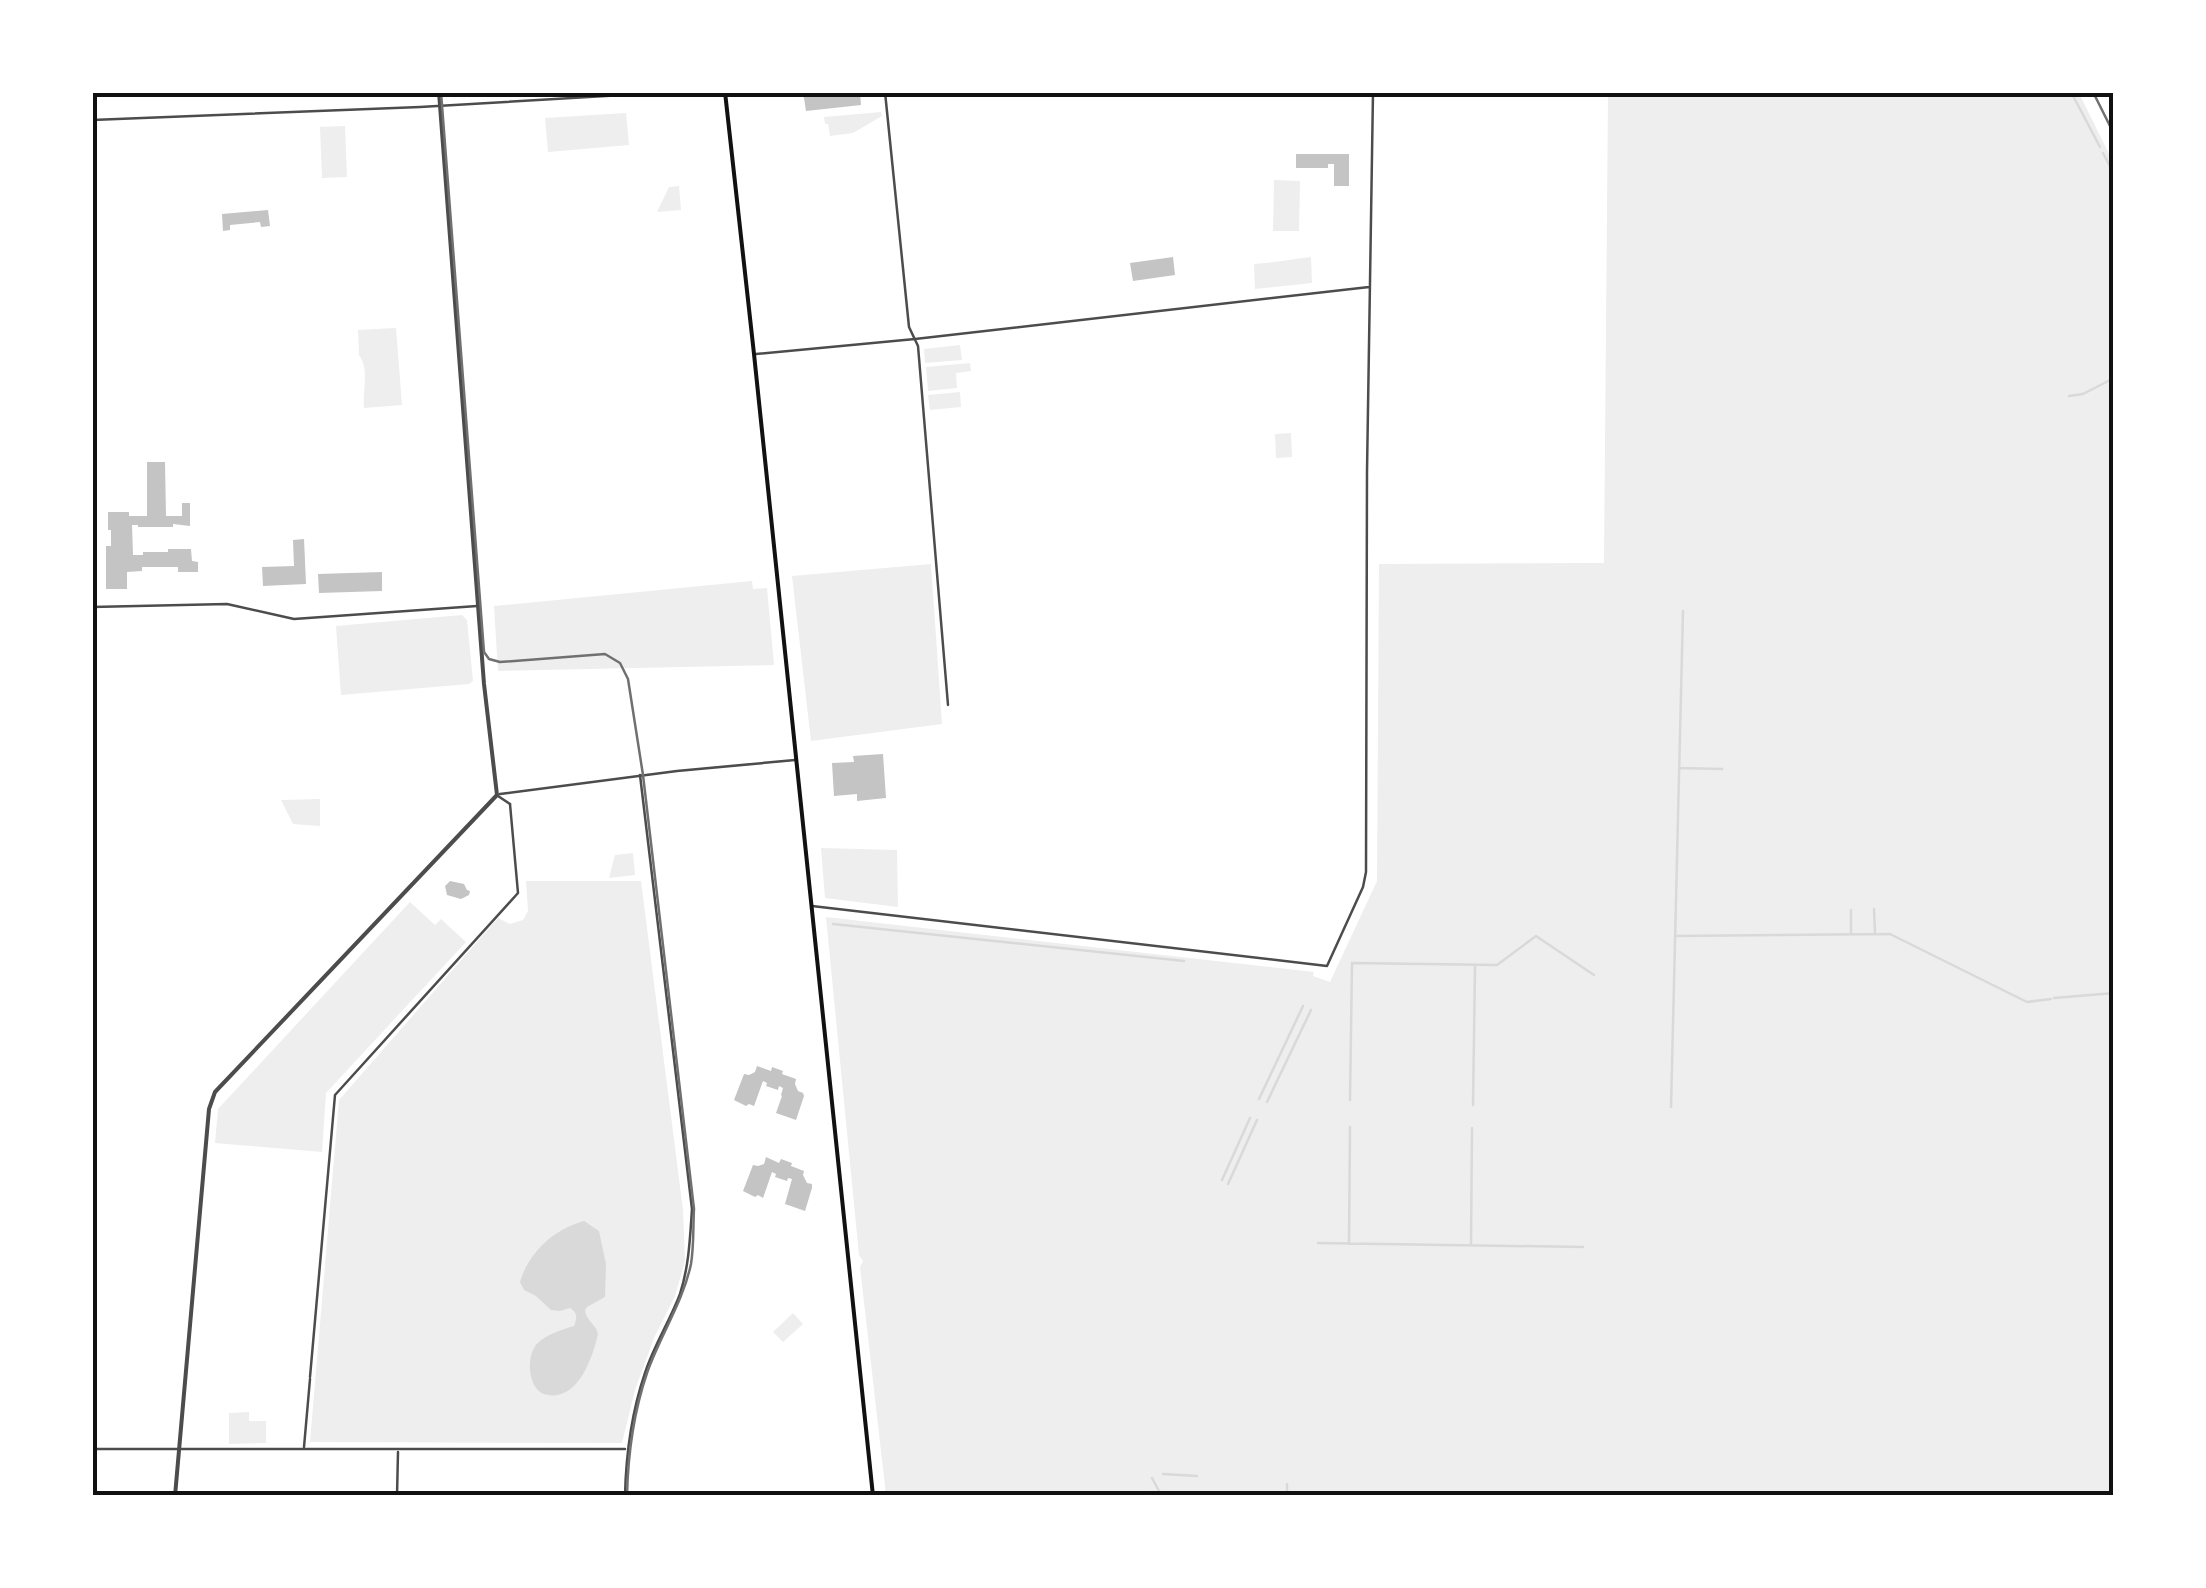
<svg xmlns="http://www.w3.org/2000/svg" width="2206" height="1588" font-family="Arial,sans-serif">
	<rect width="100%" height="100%" fill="#fff"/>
	<path fill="#eee" d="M 1608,93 L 2079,93 L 2113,162 L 2113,1495 L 886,1495 L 860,1267 L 863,1261 L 859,1255 L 826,917 L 1314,972 L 1313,976 L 1330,982 L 1377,881 L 1379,564 L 1604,563 Z
		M 881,112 L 882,116 L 853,133 L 830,136 L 828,124 L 825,124 L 824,117 Z
		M 626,113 L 629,145 L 548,152 L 545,118 Z
		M 345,126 L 347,177 L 322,178 L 320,127 Z
		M 1274,180 L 1300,181 L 1299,231 L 1273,231 Z
		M 679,186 L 681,210 L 657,212 L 669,187 Z
		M 1311,257 L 1312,283 L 1255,289 L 1254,264 C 1274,263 1291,259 1311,257 Z
		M 396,328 L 402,405 L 364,408 C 362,390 370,370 359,355 L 358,330 Z
		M 960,345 L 962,360 L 925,363 L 924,349 Z
		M 970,363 L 971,371 L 956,373 L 957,388 L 928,391 L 926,367 Z
		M 960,392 L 961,407 L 930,410 L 928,395 Z
		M 1291,433 L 1292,457 L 1276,458 L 1275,434 Z
		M 931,564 L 942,724 L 811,741 L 792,576 Z
		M 752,581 L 753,589 L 767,588 L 774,665 L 498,671 L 494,606 Z
		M 462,615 L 467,620 L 473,681 L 469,684 L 341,695 L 336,626 Z
		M 320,799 L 320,826 L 293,824 L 281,800 Z
		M 821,848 L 897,850 L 898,907 L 825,898 Z
		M 633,853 L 635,875 L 609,878 L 615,855 Z
		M 526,881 L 641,881 L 683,1210 L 685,1261 L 675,1296 L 654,1338 L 635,1390 L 622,1443 L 310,1442 L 339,1100 L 498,918 L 510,924 L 523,920 L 528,911 Z
		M 410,902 L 435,925 L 441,919 L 466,942 L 326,1093 L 322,1152 L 215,1143 L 218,1109 Z
		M 793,1313 L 803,1324 L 783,1342 L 773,1332 Z
		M 249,1412 L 249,1421 L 266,1421 L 266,1443 L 229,1444 L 229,1413 Z"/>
	<path fill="#d9d9d9" d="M 584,1221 L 599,1231 L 606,1264 L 605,1297 L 587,1307 L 585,1310 C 586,1321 596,1324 598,1334 C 593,1356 579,1400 548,1395 C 529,1393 526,1361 534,1348 C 541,1336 561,1330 574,1326 C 577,1318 578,1313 570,1308 L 560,1311 L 551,1310 L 536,1296 L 524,1290 L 520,1282 C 529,1252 554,1229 584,1221 Z"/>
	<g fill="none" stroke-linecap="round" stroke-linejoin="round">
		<path stroke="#d9d9d9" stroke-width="2.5" d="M 2071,92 L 2100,147
			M 2103,153 L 2114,174
			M 2069,396 L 2083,394 L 2114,378
			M 1679,768 L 1722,769
			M 1874,909 L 1875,933
			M 1851,910 L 1851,934
			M 833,924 L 1184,961
			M 1676,936 L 1890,934 L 2027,1002 L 2051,999
			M 2054,998 L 2114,993
			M 1259,1099 L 1303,1006
			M 1350,1100 L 1352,963 L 1497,965 L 1536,936 L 1594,975
			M 1267,1102 L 1311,1010
			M 1473,1105 L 1475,967
			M 1671,1107 L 1683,611
			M 1222,1180 L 1250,1118
			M 1228,1184 L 1257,1120
			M 1318,1243 L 1583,1247
			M 1349,1244 L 1350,1127
			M 1471,1245 L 1472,1128
			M 1163,1474 L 1197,1476
			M 1152,1478 L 1159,1491 L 1159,1496
			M 1150,1496 L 1151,1492
			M 1287,1496 L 1287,1484"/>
	</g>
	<path fill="#c4c4c4" d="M 801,92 L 860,92 L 861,105 L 806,111 L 804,98 Z
		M 1296,154 L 1349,154 L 1349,186 L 1334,186 L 1334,164 L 1328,164 L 1328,168 L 1296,168 Z
		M 268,210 L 270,226 L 261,227 L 260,222 L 230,225 L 230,230 L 223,231 L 222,214 Z
		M 1173,257 L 1175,275 L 1133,281 L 1130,263 Z
		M 147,462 L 165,462 L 166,516 L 182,516 L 182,503 L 190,503 L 190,526 L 173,524 L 173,527 L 138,527 L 138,525 L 132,525 L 133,555 L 143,555 L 143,552 L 168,552 L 168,549 L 191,549 L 192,561 L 198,562 L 198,572 L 178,572 L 178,567 L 142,567 L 142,571 L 127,572 L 127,589 L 106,589 L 106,546 L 111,546 L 111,530 L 108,530 L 108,512 L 129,512 L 129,516 L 147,516 Z
		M 304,539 L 306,584 L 263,586 L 262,567 L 294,566 L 293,540 Z
		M 382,572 L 382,591 L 319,593 L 318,574 Z
		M 883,754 L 886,798 L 857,801 L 857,794 L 834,796 L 832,763 L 854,762 L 853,756 Z
		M 450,881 L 464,884 L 467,890 L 470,891 L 469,895 L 461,899 L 447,895 L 445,886 Z
		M 757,1066 L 771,1071 L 772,1067 L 783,1071 L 782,1074 L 796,1079 L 795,1084 L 798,1091 L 803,1093 L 804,1096 L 796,1120 L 776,1113 L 782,1096 L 781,1095 L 783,1088 L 779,1086 L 778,1090 L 766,1086 L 767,1083 L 763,1081 L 754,1106 L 749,1104 L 746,1106 L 734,1100 L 744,1074 L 749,1075 L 755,1072 Z
		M 766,1157 L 779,1163 L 781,1159 L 792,1163 L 791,1166 L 804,1171 L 803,1175 L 807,1183 L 812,1184 L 812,1188 L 805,1211 L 785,1204 L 792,1179 L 788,1178 L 787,1181 L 775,1177 L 776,1174 L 772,1172 L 763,1198 L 758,1195 L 755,1197 L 743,1191 L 753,1165 L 758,1166 L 764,1164 Z"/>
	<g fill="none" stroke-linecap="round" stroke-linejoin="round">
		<path stroke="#4c4c4c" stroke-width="2.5" d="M 310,1377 L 335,1095 L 518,893 L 510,804"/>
		<path stroke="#4c4c4c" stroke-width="2.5" d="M 885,92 L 909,327 L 918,346 L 948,705
			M 92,120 L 420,107 L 674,92
			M 756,354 L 915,339 L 1369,287
			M 92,607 L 227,604 L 294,619 L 477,606
			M 500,794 L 677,771 L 795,760
			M 498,796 L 510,804
			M 812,906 L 1327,966 L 1363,887 L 1366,872 L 1367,472 L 1373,92
			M 304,1447 L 310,1379
			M 92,1449 L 625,1449
			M 397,1496 L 398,1452
			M 625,1496 C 626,1452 631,1414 645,1373 C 654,1345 670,1321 680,1294 C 689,1266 690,1238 692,1209 L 640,775"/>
		<path stroke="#4c4c4c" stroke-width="4" d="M 175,1496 L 209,1109 L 215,1092 L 497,795 L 484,684 L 439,92"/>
		<path stroke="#111" stroke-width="4" d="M 725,92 L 754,354 L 873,1496"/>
		<path stroke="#707070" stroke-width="2.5" d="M 441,92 L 484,652 L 489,659 L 500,662 L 605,654 L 620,663 L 628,679 L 643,775 L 694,1209 C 693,1227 694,1246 691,1264 C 683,1302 660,1336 647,1373 C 633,1414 628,1452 627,1496"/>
		<path stroke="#707070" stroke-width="2.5" d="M 2093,92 L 2114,134"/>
	</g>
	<rect width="2206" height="1588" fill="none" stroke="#ffffff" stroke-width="190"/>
	<rect x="95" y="95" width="2016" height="1398" fill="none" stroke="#111" stroke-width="4"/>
</svg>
